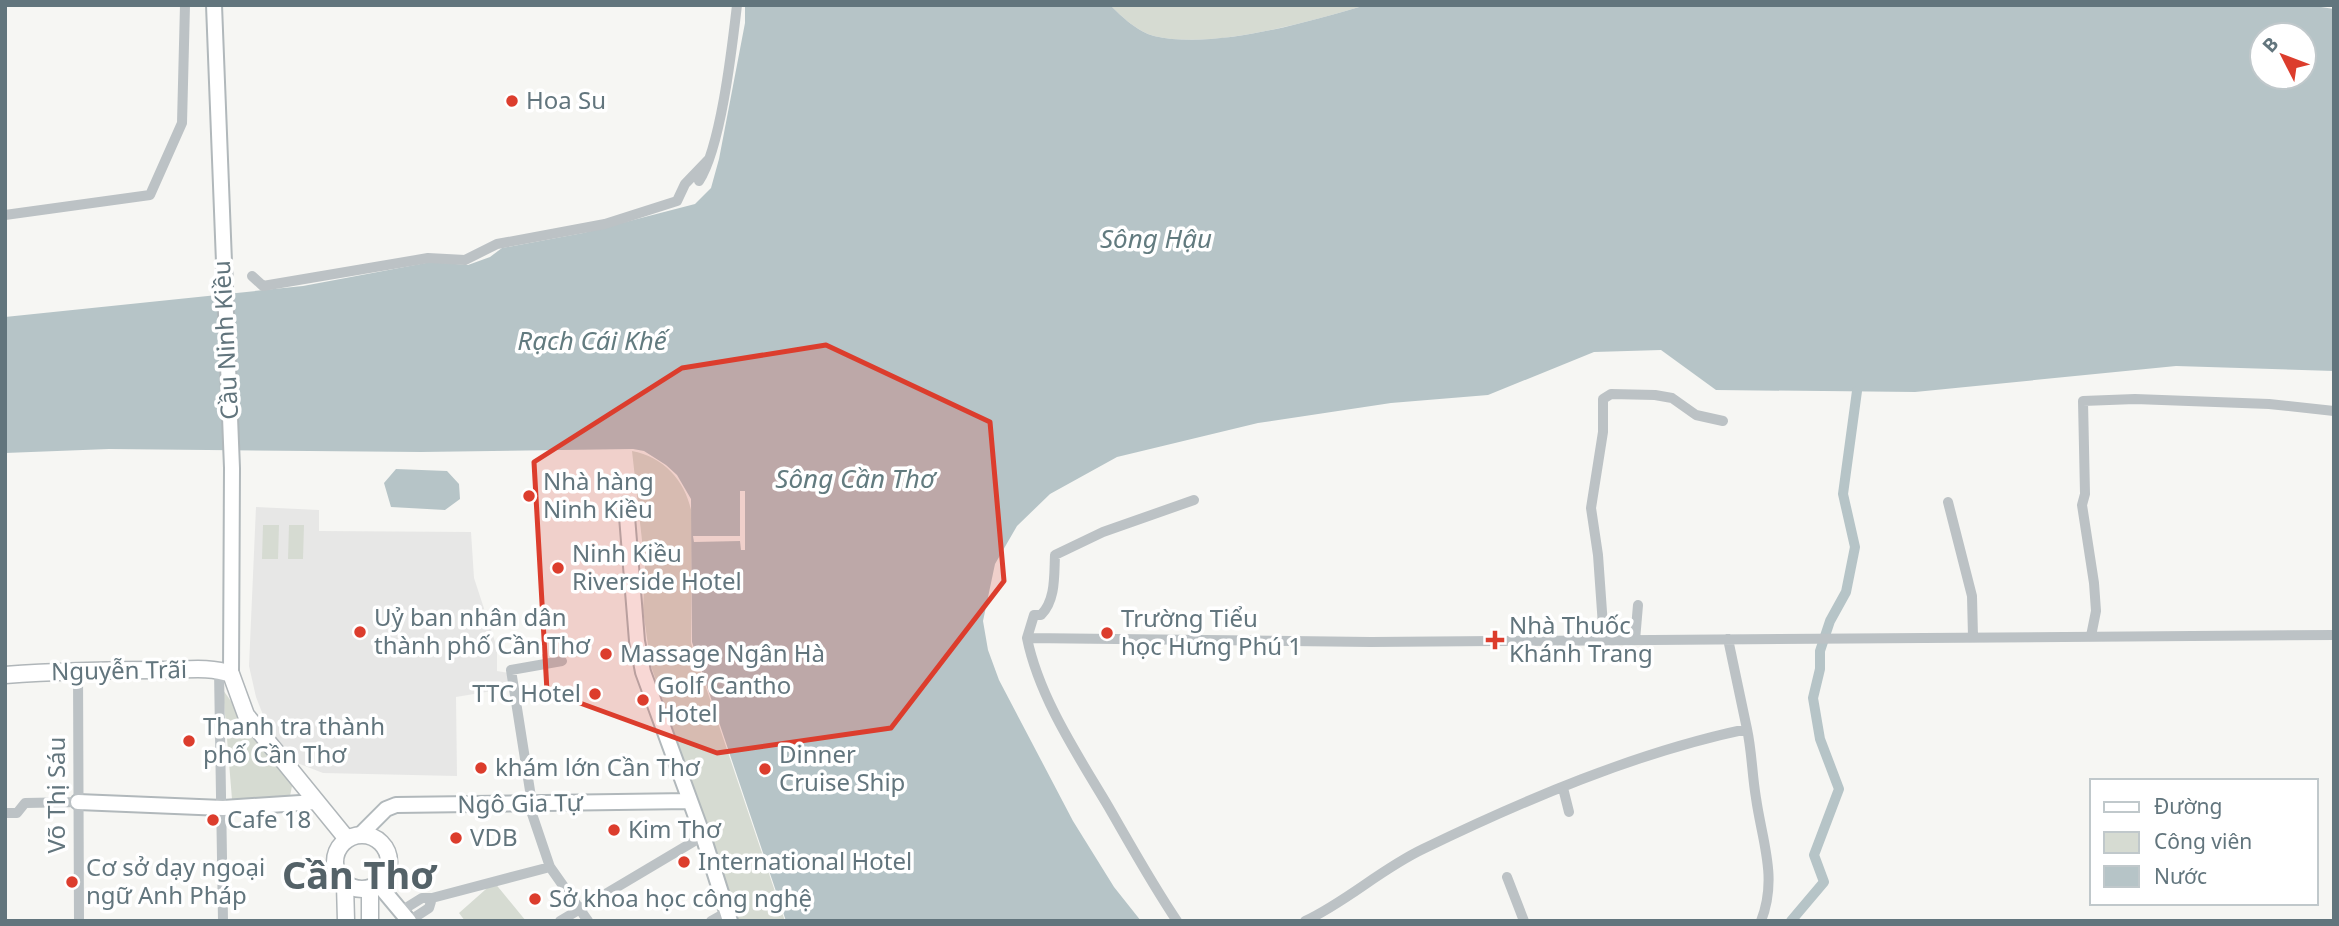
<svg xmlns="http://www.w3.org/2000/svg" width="2339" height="926" font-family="'Noto Sans',sans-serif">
	<rect width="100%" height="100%" fill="#f6f6f3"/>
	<path fill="#e7e7e6" d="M 256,507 L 319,510 L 319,531 L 471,532 L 474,578 L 497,648 L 497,671 L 509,673 L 510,688 L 456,697 L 457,776 L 323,773 L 292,761 L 267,725 L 256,697 L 249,666 Z"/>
	<path fill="#d6dbd2" d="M 1110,5 L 1366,5 C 1308,22 1213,50 1154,36 C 1138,32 1121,16 1110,5 Z
		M 632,451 C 665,457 687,483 692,515 L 691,643 L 785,921 L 739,921 L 651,666 L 643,610 L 645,567 Z
		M 263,525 L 279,525 L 278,559 L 262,559 Z
		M 289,525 L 304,525 L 303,559 L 288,559 Z
		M 223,690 L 292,786 L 289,801 L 235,803 L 232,799 Z
		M 494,882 L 526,921 L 465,921 L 459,913 Z"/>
	<path fill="#b6c4c7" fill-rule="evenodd" d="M 745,5 L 1110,5 C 1121,16 1138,32 1154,36 C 1214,50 1308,22 1366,5 L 2308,5 L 2334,9 L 2334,371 L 2176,366 L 1915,392 L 1716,390 L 1661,350 L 1594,352 L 1488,395 L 1391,403 L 1258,423 L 1117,457 L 1050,494 L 1017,526 L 995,564 L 983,621 L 988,650 L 999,680 L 1073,821 L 1114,887 L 1141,921 L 786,921 L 692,642 L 691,499 L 677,475 L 666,465 L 644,451 L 633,449 L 421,452 L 109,449 L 5,453 L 5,317 L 303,286 L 431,262 L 468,265 L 490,257 L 502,248 L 583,233 L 695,204 L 711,188 L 719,159 L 745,23 ZM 2262,35 L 2304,35 L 2304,77 L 2262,77 Z
		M 396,469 L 447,471 L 459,484 L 460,499 L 445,510 L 391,507 L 384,483 Z"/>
	<path fill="#f6f6f3" d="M 740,491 L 745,491 L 745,550 L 741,550 L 740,541 L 694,542 L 693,536 L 740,536 Z"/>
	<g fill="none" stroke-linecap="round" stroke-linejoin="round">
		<path stroke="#b6c4c7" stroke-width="10" d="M 1791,921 L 1824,882 L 1814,855 L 1839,789 L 1820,739 L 1813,698 L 1820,669 L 1820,651 L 1830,621 L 1846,592 L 1855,547 L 1843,494 L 1857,391"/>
		<defs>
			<path id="secondary" d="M 214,5 L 232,468 L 231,674
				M 626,504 L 637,641 L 643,672 L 703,836 L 730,921
				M 78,802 L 223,808 L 316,802
				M 362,833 L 386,809 L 396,805 L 690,801
				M 378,884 L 409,921"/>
			<path id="primary" d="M 5,675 C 58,671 109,670 162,670 C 185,670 210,666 231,674 L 246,715 L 347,839
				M335 862a27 27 0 1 1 54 0a27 27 0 1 1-54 0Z
				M 345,884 L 346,921
				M 370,888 L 370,921"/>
		</defs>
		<use href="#secondary" stroke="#b1b8bb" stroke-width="18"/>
		<use href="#primary" stroke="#b0b6b9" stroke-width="19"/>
		<path stroke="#bcc2c5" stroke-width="10" d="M 699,181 C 721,147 732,48 737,5
			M 5,215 L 150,195 L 182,123 L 185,5
			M 252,276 L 263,286 L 428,258 L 465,260 L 497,244 L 605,224 L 677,201 L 685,184 L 709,159
			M 1948,502 L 1972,596 L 1973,637
			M 2091,636 L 2096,611 L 2094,583 L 2082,505 L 2085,494 L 2083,401 L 2135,399 L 2269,404 L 2334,411
			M 1027,638 L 1034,615 L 1041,615 C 1056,600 1054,575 1055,555 L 1103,532 L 1194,500
			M 1728,639 L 1747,729
			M 1604,640 L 1598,555 L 1591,508 L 1603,432 L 1603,399 L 1611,394 L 1655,395 L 1672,398 L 1696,415 L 1723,421
			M 1635,640 L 1638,605
			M 562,661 L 511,670 L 531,797 L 529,805 L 550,867 L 588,921
			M 78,670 L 79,921
			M 219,670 L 223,921
			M 1563,788 L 1569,812
			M 5,813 L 17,813 L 25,803 L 78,802
			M 1507,877 L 1524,921
			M 401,911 L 422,898 L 432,898 L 550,867
			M 409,921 L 429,908 L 432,898
			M 560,921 L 703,836
			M 711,921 L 727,912
			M 1177,921 C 1152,884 1130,844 1108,806 C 1077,754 1039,697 1027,638 L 1371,642 L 2334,635
			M 1305,921 C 1346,902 1381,869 1423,849 C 1524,800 1637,752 1747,729 C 1752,752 1752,775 1756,798 C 1762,841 1778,878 1761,921"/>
		<use href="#secondary" stroke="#fff" stroke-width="14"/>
		<use href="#primary" stroke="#fff" stroke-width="16"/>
	</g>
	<path fill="#dc3d2d" fill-opacity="0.2" stroke="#dc3d2d" stroke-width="5" stroke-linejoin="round" d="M 826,345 L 990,422 L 1004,581 L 891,728 L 717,753 L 547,691 L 534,462 L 682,368 Z"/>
	<g fill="#dc3d2d" stroke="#fff" stroke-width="2.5">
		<circle cx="512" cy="101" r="7"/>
		<circle cx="529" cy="496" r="7"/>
		<circle cx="558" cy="568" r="7"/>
		<circle cx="360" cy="632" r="7"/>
		<circle cx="1107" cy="633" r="7"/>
		<path d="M1491.5 629.5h7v7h7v7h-7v7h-7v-7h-7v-7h7z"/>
		<circle cx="606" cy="654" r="7"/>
		<circle cx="595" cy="694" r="7"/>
		<circle cx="643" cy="700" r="7"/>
		<circle cx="189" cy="741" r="7"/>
		<circle cx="481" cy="768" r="7"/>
		<circle cx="765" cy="769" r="7"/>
		<circle cx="213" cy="820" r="7"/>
		<circle cx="614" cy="830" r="7"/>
		<circle cx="456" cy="838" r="7"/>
		<circle cx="684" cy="862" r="7"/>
		<circle cx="72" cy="882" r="7"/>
		<circle cx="535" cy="899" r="7"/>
	</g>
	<g text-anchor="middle" stroke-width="7" stroke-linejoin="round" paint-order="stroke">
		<g font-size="24" fill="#62757d" stroke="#fff" text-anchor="start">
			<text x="526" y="109">Hoa Su</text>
			<text x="543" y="490">Nhà hàng<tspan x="543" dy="28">Ninh Kiều</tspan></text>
			<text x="572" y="562">Ninh Kiều<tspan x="572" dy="28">Riverside Hotel</tspan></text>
			<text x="374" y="626">Uỷ ban nhân dân<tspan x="374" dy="28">thành phố Cần Thơ</tspan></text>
			<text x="1121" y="627">Trường Tiểu<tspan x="1121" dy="28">học Hưng Phú 1</tspan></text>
			<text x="1509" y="634">Nhà Thuốc<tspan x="1509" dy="28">Khánh Trang</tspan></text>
			<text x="620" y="662">Massage Ngân Hà</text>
			<text x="657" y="694">Golf Cantho<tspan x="657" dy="28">Hotel</tspan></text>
			<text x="581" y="702" text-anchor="end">TTC Hotel</text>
			<text x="203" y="735">Thanh tra thành<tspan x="203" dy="28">phố Cần Thơ</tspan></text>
			<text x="779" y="763">Dinner<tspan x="779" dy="28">Cruise Ship</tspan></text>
			<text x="495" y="776">khám lớn Cần Thơ</text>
			<text x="227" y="828">Cafe 18</text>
			<text x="628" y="838">Kim Thơ</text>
			<text x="470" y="846">VDB</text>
			<text x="698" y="870">International Hotel</text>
			<text x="86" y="876">Cơ sở dạy ngoại<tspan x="86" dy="28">ngữ Anh Pháp</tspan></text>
			<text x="549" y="907">Sở khoa học công nghệ</text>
		</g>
		<g font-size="24" fill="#62757d" stroke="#fff">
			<text transform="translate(226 340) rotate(-93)" y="8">Cầu Ninh Kiều</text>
			<text transform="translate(119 671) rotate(-1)" y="8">Nguyễn Trãi</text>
			<text transform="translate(57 795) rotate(-90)" y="8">Võ Thị Sáu</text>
			<text transform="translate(520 804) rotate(-1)" y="8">Ngô Gia Tự</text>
		</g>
		<g font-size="26" font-style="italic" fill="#627b7f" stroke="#fff">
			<text x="1156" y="248">Sông Hậu</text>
			<text x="592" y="350">Rạch Cái Khế</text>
			<text x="855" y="488">Sông Cần Thơ</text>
		</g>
		<g font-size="38" font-weight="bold" fill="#546268" stroke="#fff">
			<text x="359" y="889">Cần Thơ</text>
		</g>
	</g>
	<rect width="2339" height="926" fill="none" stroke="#62757d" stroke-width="14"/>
	<rect x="2090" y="779" width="228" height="126" fill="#ffffff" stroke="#c0c8cb" stroke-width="2"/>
	<rect x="2104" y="802" width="35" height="10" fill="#ffffff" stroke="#c0c8cb" stroke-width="2"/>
	<text x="2154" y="814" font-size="21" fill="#62757d">Đường</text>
	<rect x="2104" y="832" width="35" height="21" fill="#d6dbd2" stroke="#c0c8cb" stroke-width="2"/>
	<text x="2154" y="849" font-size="21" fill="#62757d">Công viên</text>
	<rect x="2104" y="866" width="35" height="21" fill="#b6c4c7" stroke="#c0c8cb" stroke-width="2"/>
	<text x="2154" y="884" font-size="21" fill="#62757d">Nước</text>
	<g transform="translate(2283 56) rotate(312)"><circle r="33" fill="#ffffff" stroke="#c0c8cb" stroke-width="2"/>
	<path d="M0-5L12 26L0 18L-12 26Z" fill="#dc3d2d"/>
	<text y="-10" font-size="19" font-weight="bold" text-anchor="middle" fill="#62757d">B</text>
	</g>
</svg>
